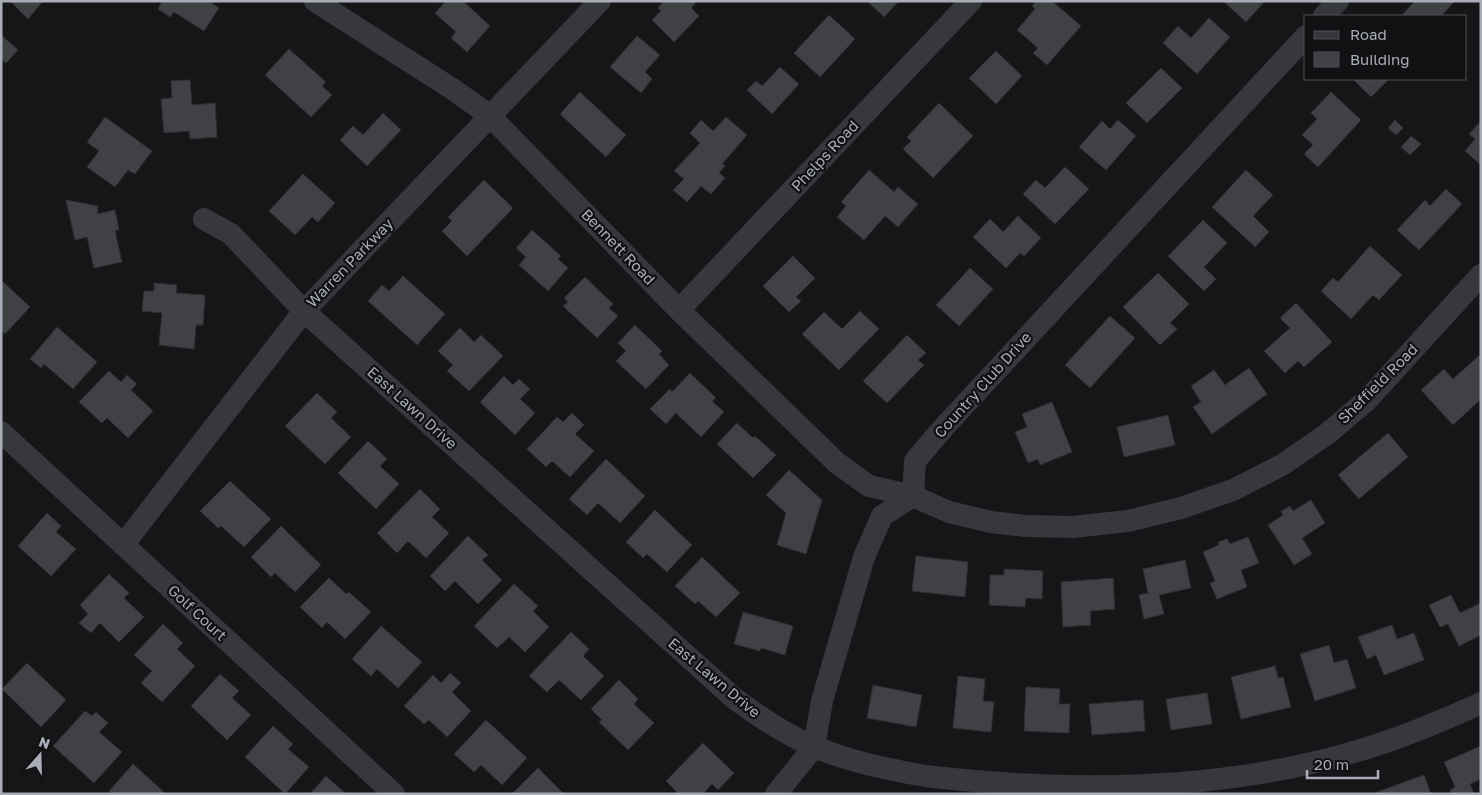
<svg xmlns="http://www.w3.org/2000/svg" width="1482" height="795" font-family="'Golos Text',sans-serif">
	<rect width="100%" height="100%" fill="#161618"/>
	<path fill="#404145" stroke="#303034" d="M 10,1 L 43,1 L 28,19 Z
		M 162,1 L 209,1 L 219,8 L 204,31 L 174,12 L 170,17 L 158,9 Z
		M 446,1 L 463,1 L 490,26 L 467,52 L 451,38 L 456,32 L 435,13 Z
		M 664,1 L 697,1 L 691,8 L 699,16 L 674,42 L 652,20 L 661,11 L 658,8 Z
		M 867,1 L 899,1 L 884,17 Z
		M 1036,1 L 1052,1 L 1081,26 L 1047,65 L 1033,53 L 1038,48 L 1017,30 L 1035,9 L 1032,6 Z
		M 1223,1 L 1265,1 L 1246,22 Z
		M 1415,1 L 1455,1 L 1441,16 L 1403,16 L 1402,15 Z
		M 829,15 L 855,39 L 820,77 L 794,53 Z
		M 1209,18 L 1230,37 L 1197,74 L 1163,43 L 1178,26 L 1191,38 Z
		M 1,35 L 18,50 L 6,63 L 1,59 Z
		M 637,36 L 660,55 L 645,72 L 652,79 L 641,93 L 610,67 Z
		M 289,49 L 326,82 L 322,86 L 332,95 L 311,117 L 265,75 Z
		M 996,51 L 1022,76 L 996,104 L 969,78 Z
		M 780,67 L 799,84 L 772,114 L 747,90 L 756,81 L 762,86 Z
		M 1161,68 L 1182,88 L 1147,123 L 1126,103 Z
		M 1353,79 L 1389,79 L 1371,97 Z
		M 190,80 L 192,105 L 215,103 L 217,137 L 190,139 L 189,131 L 164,133 L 161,99 L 172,98 L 171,81 Z
		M 580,92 L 626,135 L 606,157 L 560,114 Z
		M 1331,92 L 1361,120 L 1318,167 L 1304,154 L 1313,145 L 1302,135 L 1317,119 L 1311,113 Z
		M 939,103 L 973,136 L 933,178 L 903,149 L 911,141 L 907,137 Z
		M 383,113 L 401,130 L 367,166 L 340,140 L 353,126 L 363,135 Z
		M 105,117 L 152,151 L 135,174 L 128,170 L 115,187 L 87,167 L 99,151 L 87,142 Z
		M 726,117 L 747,135 L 722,164 L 725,166 L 719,173 L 725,178 L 711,194 L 701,186 L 687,202 L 673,190 L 684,179 L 674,171 L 700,143 L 690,133 L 701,120 L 713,131 Z
		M 1118,120 L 1136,136 L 1106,170 L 1079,147 L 1102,121 L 1110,129 Z
		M 1395,120 L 1403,128 L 1396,135 L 1388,128 Z
		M 1481,121 L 1481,165 L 1465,151 L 1475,139 L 1469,134 Z
		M 1411,136 L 1421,144 L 1410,155 L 1401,147 Z
		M 1065,167 L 1089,189 L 1055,224 L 1023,194 L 1036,180 L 1045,188 Z
		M 869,170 L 894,192 L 898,187 L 918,204 L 898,227 L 885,216 L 864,240 L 837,217 L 846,206 L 841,202 Z
		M 1246,170 L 1273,195 L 1253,216 L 1269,232 L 1255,247 L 1212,207 Z
		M 303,174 L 335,203 L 318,222 L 312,217 L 295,235 L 269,211 Z
		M 484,180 L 513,208 L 467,256 L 442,231 L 452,221 L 448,217 Z
		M 1446,189 L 1462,204 L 1419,250 L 1397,230 L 1425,200 L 1430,206 Z
		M 66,200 L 98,206 L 97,214 L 115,210 L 119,230 L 115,231 L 122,262 L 94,268 L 87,237 L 75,240 Z
		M 1018,216 L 1041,238 L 1024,256 L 1020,253 L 1006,268 L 973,237 L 990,219 L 1003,232 Z
		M 1203,220 L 1227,243 L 1204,267 L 1216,279 L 1204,291 L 1168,256 Z
		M 532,230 L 561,256 L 558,259 L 568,268 L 548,291 L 519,265 L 526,257 L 516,248 Z
		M 1370,246 L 1402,275 L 1379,300 L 1373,295 L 1351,319 L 1321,291 L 1333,278 L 1338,282 Z
		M 793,256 L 815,278 L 796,297 L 801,301 L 789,312 L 763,286 Z
		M 970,268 L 993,289 L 959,326 L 936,305 Z
		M 1158,273 L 1189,304 L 1170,323 L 1177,329 L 1160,345 L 1123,307 Z
		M 403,276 L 445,314 L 417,345 L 368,301 L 382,285 L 389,291 Z
		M 585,277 L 613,304 L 609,308 L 618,316 L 597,338 L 563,306 L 568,302 L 564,298 Z
		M 1,280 L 30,307 L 5,334 L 1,330 Z
		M 154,283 L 177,285 L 176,293 L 205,295 L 203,325 L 196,325 L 194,349 L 159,345 L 162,313 L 142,311 L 144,291 L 154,291 Z
		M 1296,303 L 1332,342 L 1304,367 L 1298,361 L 1285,373 L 1264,351 L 1290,328 L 1280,318 Z
		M 860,311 L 879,329 L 839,370 L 802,334 L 824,312 L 842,329 Z
		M 1110,316 L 1135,338 L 1090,388 L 1065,365 Z
		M 635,325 L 662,351 L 659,354 L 669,365 L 646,389 L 616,361 L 626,351 L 618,343 Z
		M 57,327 L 97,362 L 73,389 L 44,364 L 41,368 L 30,359 Z
		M 460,328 L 474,342 L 481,335 L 503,356 L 469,391 L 447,371 L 453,365 L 438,351 Z
		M 907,335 L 926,353 L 918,360 L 924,365 L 887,403 L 863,381 Z
		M 1481,354 L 1481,399 L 1453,425 L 1421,390 L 1444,369 L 1453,379 Z
		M 1249,368 L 1267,394 L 1212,434 L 1193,407 L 1201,402 L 1191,386 L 1214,370 L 1225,385 Z
		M 109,371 L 121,382 L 127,375 L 137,384 L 131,390 L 153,411 L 128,438 L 107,418 L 102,423 L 79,402 Z
		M 690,373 L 716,398 L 712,401 L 724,412 L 701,437 L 676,413 L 666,424 L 650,409 L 670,389 L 672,392 Z
		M 504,376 L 513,385 L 519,379 L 530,389 L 520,399 L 535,413 L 515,435 L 480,402 Z
		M 317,393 L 337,412 L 331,418 L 351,437 L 325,464 L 285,426 Z
		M 1052,402 L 1072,452 L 1040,465 L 1038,459 L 1028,463 L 1015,432 L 1027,427 L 1022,414 Z
		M 572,413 L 584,425 L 575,434 L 594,451 L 570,477 L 552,461 L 546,467 L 527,449 L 557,417 L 563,422 Z
		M 1168,415 L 1175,445 L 1124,457 L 1117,427 Z
		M 737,423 L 753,438 L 755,436 L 776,455 L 753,478 L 717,444 Z
		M 1388,433 L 1408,457 L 1359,499 L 1338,475 Z
		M 368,441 L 387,459 L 380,466 L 399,484 L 376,509 L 338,473 Z
		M 606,459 L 645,496 L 620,523 L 598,503 L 587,515 L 569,499 Z
		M 789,470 L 822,500 L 806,554 L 777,545 L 786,513 L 766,495 Z
		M 230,481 L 271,519 L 244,547 L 221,526 L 218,528 L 200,511 Z
		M 420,489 L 440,509 L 432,517 L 449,533 L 426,558 L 408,541 L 397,553 L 377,533 Z
		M 1311,500 L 1325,523 L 1302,538 L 1312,554 L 1294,565 L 1268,525 L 1283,515 L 1281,511 L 1290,506 L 1293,511 Z
		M 655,510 L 692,545 L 667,572 L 647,554 L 643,558 L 626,542 Z
		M 47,513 L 61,526 L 56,532 L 76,549 L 51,576 L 18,546 Z
		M 281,526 L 321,565 L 295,592 L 275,573 L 271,577 L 251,557 Z
		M 468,536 L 488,555 L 482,560 L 502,580 L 478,604 L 455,581 L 445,591 L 430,576 Z
		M 1248,537 L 1259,563 L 1241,570 L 1247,587 L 1217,599 L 1210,583 L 1215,581 L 1203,552 L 1219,545 L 1218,542 L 1227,539 L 1230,544 Z
		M 916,556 L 968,562 L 965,597 L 912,591 Z
		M 702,557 L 740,593 L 716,617 L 698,601 L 695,604 L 675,586 Z
		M 1185,560 L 1191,588 L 1159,595 L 1164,614 L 1144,619 L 1139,595 L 1148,593 L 1143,569 Z
		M 1004,569 L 1043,571 L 1042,599 L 1026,598 L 1025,607 L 989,605 L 990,575 L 1004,575 Z
		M 109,574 L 129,593 L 124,598 L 144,617 L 119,642 L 100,623 L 91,633 L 79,623 L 88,614 L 80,605 Z
		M 329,578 L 346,594 L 349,592 L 371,612 L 345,639 L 327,622 L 322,628 L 300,607 Z
		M 1113,578 L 1115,609 L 1090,611 L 1091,625 L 1063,627 L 1061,582 Z
		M 514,584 L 538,606 L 533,611 L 549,627 L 525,652 L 509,637 L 497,648 L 474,626 Z
		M 1451,595 L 1460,613 L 1481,603 L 1481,635 L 1459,646 L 1448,624 L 1440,627 L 1429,605 Z
		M 743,612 L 793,626 L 785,655 L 761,648 L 760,651 L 734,644 Z
		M 163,624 L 183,643 L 177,649 L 195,666 L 162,702 L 141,683 L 152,671 L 134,655 Z
		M 1392,625 L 1397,639 L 1414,633 L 1424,660 L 1384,675 L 1376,655 L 1367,659 L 1358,637 Z
		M 381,626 L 422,662 L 398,688 L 377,669 L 371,676 L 352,659 Z
		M 571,632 L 589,649 L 583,656 L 604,676 L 581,700 L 559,680 L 547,692 L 529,676 Z
		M 1329,645 L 1334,663 L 1347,659 L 1356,688 L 1315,701 L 1300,654 Z
		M 27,663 L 66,700 L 41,727 L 2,689 Z
		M 1275,666 L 1278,678 L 1283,677 L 1291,707 L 1241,719 L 1231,677 Z
		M 450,673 L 461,683 L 452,692 L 471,711 L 447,737 L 429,720 L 424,724 L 404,706 L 433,675 L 441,683 Z
		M 220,674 L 239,691 L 232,698 L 251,715 L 227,740 L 191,706 Z
		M 958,676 L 985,679 L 983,701 L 994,702 L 991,732 L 953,728 Z
		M 619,680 L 638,699 L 634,704 L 654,723 L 628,750 L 599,722 L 602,720 L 591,709 Z
		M 873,685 L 922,695 L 916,727 L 867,718 Z
		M 1026,687 L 1060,689 L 1059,704 L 1070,704 L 1069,733 L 1024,731 Z
		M 1207,693 L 1212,724 L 1171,730 L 1166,699 Z
		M 1143,700 L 1145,731 L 1092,735 L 1089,704 Z
		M 85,711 L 92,716 L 96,712 L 108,723 L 99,732 L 122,752 L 94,783 L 53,746 Z
		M 486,720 L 527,758 L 502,785 L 481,765 L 474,772 L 454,754 Z
		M 273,726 L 293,744 L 288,749 L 309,767 L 285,794 L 245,757 Z
		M 703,743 L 734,773 L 718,790 L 712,784 L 703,794 L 679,794 L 666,781 Z
		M 1481,746 L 1481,779 L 1470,784 L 1474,794 L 1451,794 L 1450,790 L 1455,787 L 1444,762 Z
		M 133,764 L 166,794 L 112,794 L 109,791 Z
		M 538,768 L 564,794 L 512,794 Z
		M 1424,775 L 1431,794 L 1377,794 L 1377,792 Z
		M 326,776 L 346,794 L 310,794 Z"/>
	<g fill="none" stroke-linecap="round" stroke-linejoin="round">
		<path stroke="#37383d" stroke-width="22" d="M 315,1 L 454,90 L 489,115 L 679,310 L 837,463 L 869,486 L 913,496 L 949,512 L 991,522 L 1026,526 L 1073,527 L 1128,521 L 1181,508 L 1233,490 L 1282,465 L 1327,434 L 1367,400 L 1481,275
			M 1324,16 L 1338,1
			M 204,219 L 231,234 L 304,311 L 735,699 C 760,717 786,735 815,747 C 850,762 888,769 925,776 C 1091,795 1266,792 1423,728 C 1443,720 1462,712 1481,703
			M 679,310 L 971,1
			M 1,432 L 394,794
			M 123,545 L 304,311 L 600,1
			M 776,794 L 814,747 L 822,701 L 864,557 L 882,516 L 913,496 L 915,461 L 944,427 L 1306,36"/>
	</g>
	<g text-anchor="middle" stroke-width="4.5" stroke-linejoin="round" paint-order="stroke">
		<g font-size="15" fill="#a8adb8" stroke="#111113">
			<text transform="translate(825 156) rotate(-47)" y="5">Phelps Road</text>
			<text transform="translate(618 247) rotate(46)" y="5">Bennett Road</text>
			<text transform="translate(350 263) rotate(-46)" y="5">Warren Parkway</text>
			<text transform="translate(1378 384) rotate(-45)" y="5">Sheffield Road</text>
			<text transform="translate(983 385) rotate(-48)" y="5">Country Club Drive</text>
			<text transform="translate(412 408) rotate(42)" y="5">East Lawn Drive</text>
			<text transform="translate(197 613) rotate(43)" y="5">Golf Court</text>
			<text transform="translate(714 678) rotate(40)" y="5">East Lawn Drive</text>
		</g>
	</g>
	<rect width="1482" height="795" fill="none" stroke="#a8adb8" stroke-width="5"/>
	<rect x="1304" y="15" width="162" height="65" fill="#111113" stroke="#4d4f55"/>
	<rect x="1314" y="31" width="25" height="8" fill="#37383d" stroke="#4d4f55"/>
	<text x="1350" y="40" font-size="15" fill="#a8adb8">Road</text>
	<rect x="1314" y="52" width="25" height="15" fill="#404145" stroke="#4d4f55"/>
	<text x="1350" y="65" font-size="15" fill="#a8adb8">Building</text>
	<g transform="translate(40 755) rotate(20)" stroke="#111113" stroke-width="4" paint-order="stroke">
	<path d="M0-4L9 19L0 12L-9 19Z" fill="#a8adb8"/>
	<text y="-8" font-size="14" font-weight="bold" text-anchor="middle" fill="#a8adb8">N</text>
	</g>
	<path d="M1307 770v8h71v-8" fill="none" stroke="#a8adb8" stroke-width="2.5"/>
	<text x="1314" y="770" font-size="15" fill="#a8adb8" stroke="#111113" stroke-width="4" paint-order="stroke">20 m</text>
</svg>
